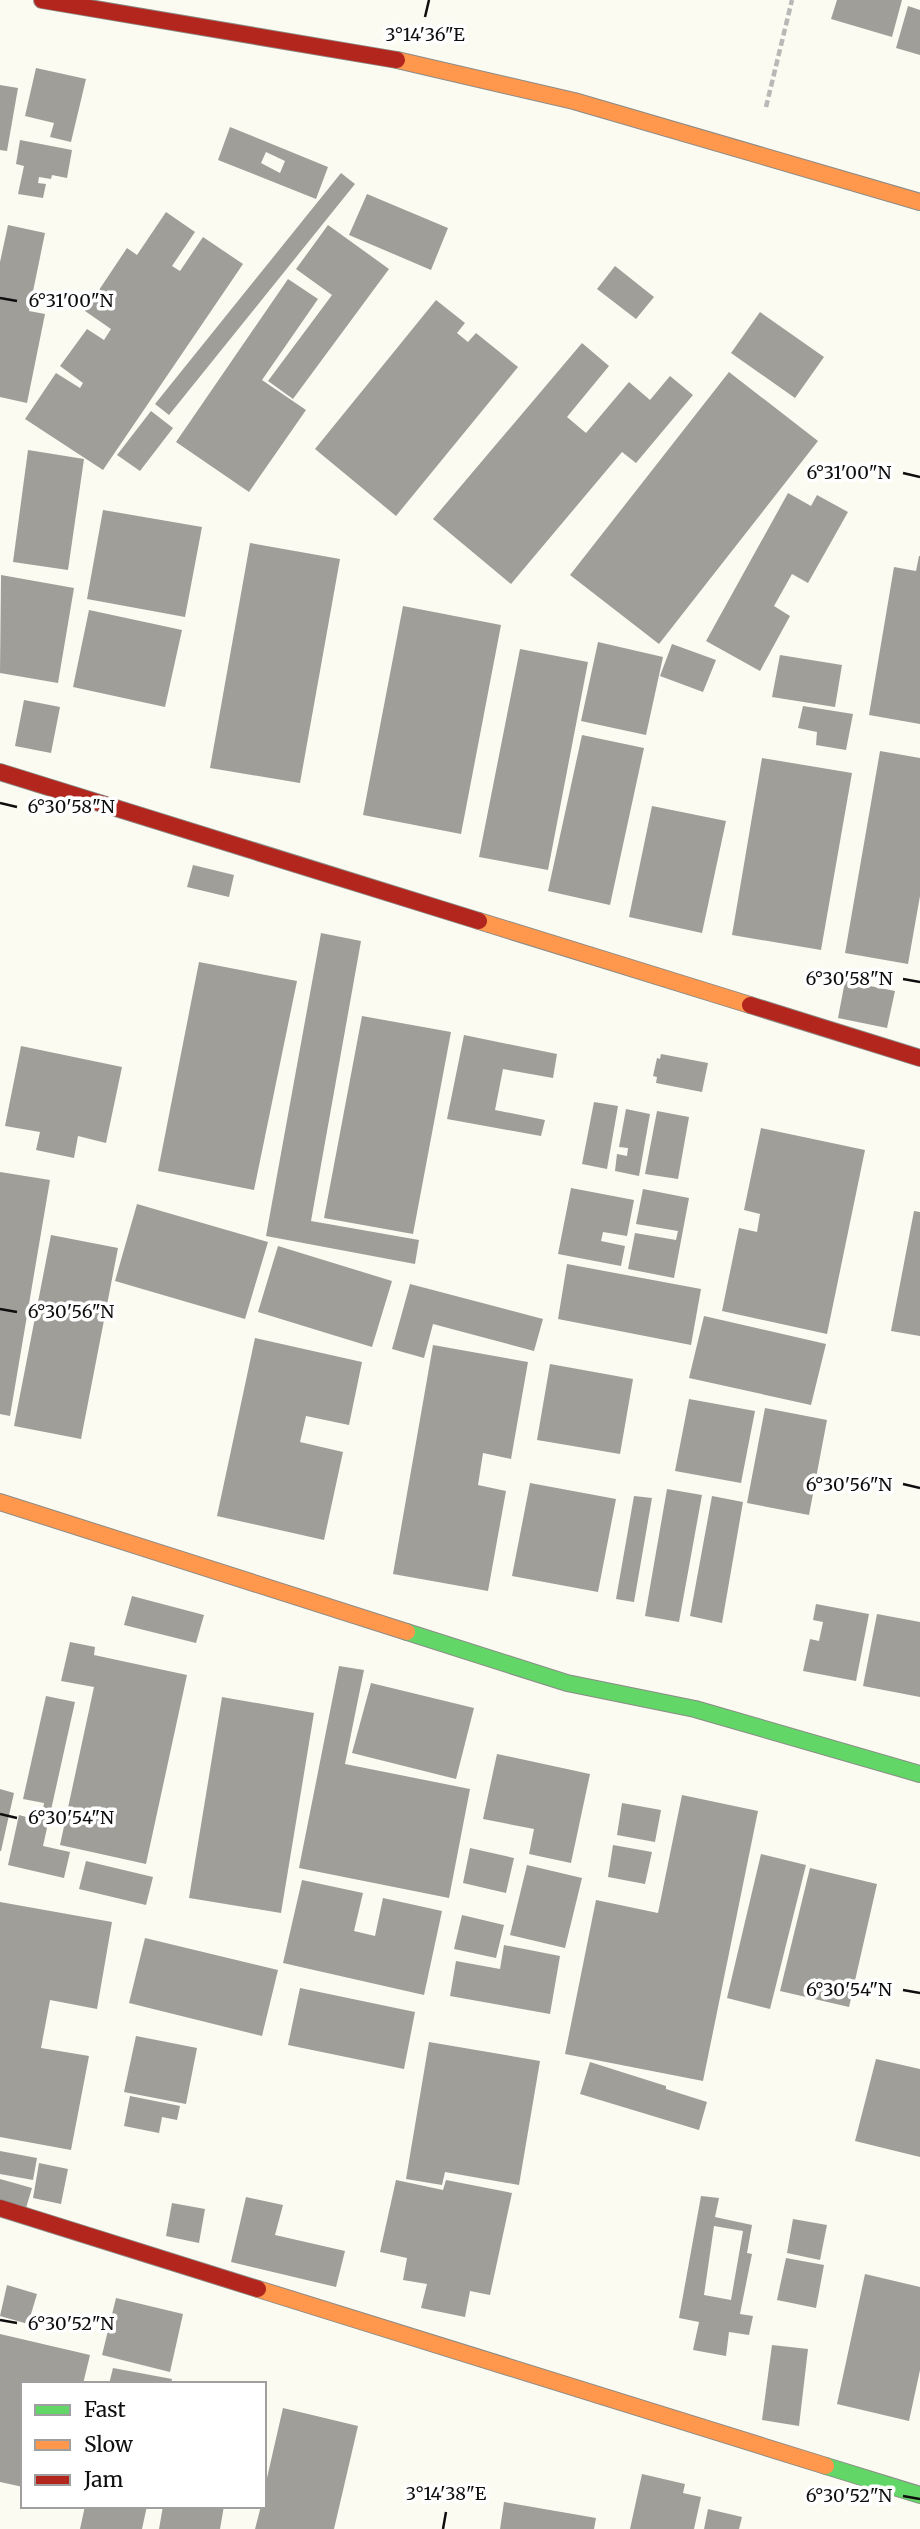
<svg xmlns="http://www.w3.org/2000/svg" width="920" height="2529" font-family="Merriweather,serif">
	<rect width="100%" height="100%" fill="#fbfbf2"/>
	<path fill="#9f9e98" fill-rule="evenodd" d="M 837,0 L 902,0 L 892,37 L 831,19 Z
		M 908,6 L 920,10 L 920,55 L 896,48 Z
		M 36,68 L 86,79 L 71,142 L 50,137 L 54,123 L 25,116 Z
		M 0,85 L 18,88 L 7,151 L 0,150 Z
		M 230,127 L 328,167 L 316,199 L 218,160 ZM 266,152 L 285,161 L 280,173 L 261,163 Z
		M 20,140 L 72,150 L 67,178 L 52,175 L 51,179 L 39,177 L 38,183 L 46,184 L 43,198 L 18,194 L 24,166 L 16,164 Z
		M 341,173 L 355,184 L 169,415 L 155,404 Z
		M 367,194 L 448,228 L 431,270 L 349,235 Z
		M 166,212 L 195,232 L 172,266 L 180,271 L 203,237 L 243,264 L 103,470 L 25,419 L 56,373 L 80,388 L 83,383 L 60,366 L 87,329 L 104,340 L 111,329 L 85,311 L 127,248 L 137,255 Z
		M 8,225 L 45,233 L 29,311 L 45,314 L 27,403 L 0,397 L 0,262 Z
		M 328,225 L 389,269 L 293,399 L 268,381 L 332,295 L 296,269 Z
		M 615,266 L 654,297 L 636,319 L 597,289 Z
		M 288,279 L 318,299 L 262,380 L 306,410 L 249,492 L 176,442 Z
		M 436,300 L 465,323 L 457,333 L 468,342 L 476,333 L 518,367 L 396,516 L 315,449 Z
		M 760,312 L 824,357 L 795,398 L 731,353 Z
		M 582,343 L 609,366 L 567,417 L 586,433 L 629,382 L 650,400 L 670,376 L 693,395 L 636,463 L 622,452 L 511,584 L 433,519 Z
		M 729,372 L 818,441 L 659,644 L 570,575 Z
		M 151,411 L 173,428 L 140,471 L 117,455 Z
		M 28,450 L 84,459 L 68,570 L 13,562 Z
		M 788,493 L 811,506 L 817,495 L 848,512 L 808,583 L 792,574 L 774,606 L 790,616 L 760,671 L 706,641 Z
		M 103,510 L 202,527 L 185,617 L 87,599 Z
		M 250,543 L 340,559 L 300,783 L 210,768 Z
		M 919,556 L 920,556 L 920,724 L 869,715 L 894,567 L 916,571 Z
		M 1,575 L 74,588 L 58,683 L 0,673 Z
		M 403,606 L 501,625 L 461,834 L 363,815 Z
		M 89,610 L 182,630 L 165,707 L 73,687 Z
		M 598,642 L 663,657 L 646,735 L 581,721 Z
		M 672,644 L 716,660 L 703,692 L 660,676 Z
		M 520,649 L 588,662 L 548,870 L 479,857 Z
		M 780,655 L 842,665 L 835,707 L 772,697 Z
		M 24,700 L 60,707 L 51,753 L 15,746 Z
		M 803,706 L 853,714 L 846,750 L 816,745 L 817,732 L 798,728 Z
		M 582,735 L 644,748 L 610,905 L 548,891 Z
		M 880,751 L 920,758 L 920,896 L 908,964 L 845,953 Z
		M 762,758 L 852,773 L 821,950 L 732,935 Z
		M 652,806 L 726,821 L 702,933 L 629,917 Z
		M 193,865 L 234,875 L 229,897 L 187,887 Z
		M 321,933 L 361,941 L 311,1221 L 419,1240 L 415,1264 L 266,1236 Z
		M 199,962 L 297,981 L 254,1190 L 158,1171 Z
		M 845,981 L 895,991 L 887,1028 L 838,1018 Z
		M 362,1016 L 451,1032 L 413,1234 L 324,1218 Z
		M 464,1035 L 557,1054 L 553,1078 L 503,1069 L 495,1110 L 545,1120 L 541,1136 L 447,1119 Z
		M 21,1046 L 122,1067 L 106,1143 L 78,1136 L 74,1158 L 36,1150 L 40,1132 L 5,1126 Z
		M 661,1054 L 708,1063 L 702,1092 L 656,1083 L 657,1077 L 653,1076 L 657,1058 L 660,1059 Z
		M 594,1102 L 618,1106 L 607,1169 L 582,1164 Z
		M 626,1109 L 650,1114 L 639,1176 L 615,1171 L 617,1154 L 627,1156 L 628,1148 L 619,1147 Z
		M 657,1111 L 689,1117 L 678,1179 L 645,1174 Z
		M 761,1128 L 865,1150 L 827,1334 L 722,1311 L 739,1228 L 757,1232 L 760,1214 L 744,1210 Z
		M 0,1172 L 50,1180 L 10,1416 L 0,1414 Z
		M 571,1188 L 634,1200 L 627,1236 L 603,1232 L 601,1241 L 625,1246 L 621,1266 L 558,1254 Z
		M 643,1189 L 689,1198 L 674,1278 L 628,1269 L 635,1233 L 676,1240 L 678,1231 L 636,1224 Z
		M 137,1204 L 268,1242 L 245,1319 L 115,1281 Z
		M 914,1211 L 920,1212 L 920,1336 L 891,1331 Z
		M 51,1235 L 118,1248 L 81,1439 L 14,1426 Z
		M 278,1246 L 392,1281 L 372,1347 L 258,1312 Z
		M 567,1264 L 701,1289 L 691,1345 L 558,1319 Z
		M 410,1284 L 543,1319 L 534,1351 L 433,1324 L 424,1358 L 392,1349 Z
		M 704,1316 L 826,1344 L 811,1405 L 689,1378 Z
		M 255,1338 L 362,1362 L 349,1425 L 306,1416 L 300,1442 L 343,1452 L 324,1540 L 217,1516 Z
		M 433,1345 L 528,1362 L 511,1459 L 483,1453 L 478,1485 L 506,1491 L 488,1591 L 393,1574 Z
		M 550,1364 L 633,1379 L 620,1454 L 537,1440 Z
		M 689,1399 L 755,1411 L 741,1483 L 675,1471 Z
		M 765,1408 L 827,1420 L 809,1515 L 747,1503 Z
		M 530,1483 L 616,1499 L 598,1592 L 512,1576 Z
		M 667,1489 L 702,1495 L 679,1622 L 645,1616 Z
		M 634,1496 L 652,1498 L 634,1602 L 616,1599 Z
		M 712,1496 L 743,1502 L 722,1623 L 690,1616 Z
		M 132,1596 L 204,1615 L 196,1643 L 124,1625 Z
		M 816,1604 L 869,1614 L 856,1681 L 803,1671 L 810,1639 L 819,1641 L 823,1622 L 813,1620 Z
		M 877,1614 L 920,1622 L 920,1697 L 863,1686 Z
		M 70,1642 L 95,1647 L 94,1655 L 187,1675 L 146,1864 L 60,1845 L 94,1687 L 61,1681 Z
		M 339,1666 L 364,1670 L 345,1764 L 470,1789 L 449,1898 L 299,1868 Z
		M 371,1683 L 474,1708 L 456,1779 L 352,1753 Z
		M 46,1696 L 75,1702 L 43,1846 L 70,1852 L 64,1878 L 8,1865 L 19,1815 L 41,1821 L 44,1803 L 23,1799 Z
		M 222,1697 L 314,1713 L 281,1913 L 189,1898 Z
		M 497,1754 L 590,1774 L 571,1863 L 529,1854 L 534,1829 L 483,1819 Z
		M 0,1789 L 14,1793 L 1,1851 L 0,1851 Z
		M 682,1795 L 758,1811 L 703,2081 L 565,2054 L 596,1900 L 658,1913 Z
		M 622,1803 L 661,1810 L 655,1842 L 617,1835 Z
		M 613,1845 L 652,1852 L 645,1884 L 608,1877 Z
		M 470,1848 L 514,1858 L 506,1893 L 463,1883 Z
		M 761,1854 L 806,1865 L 770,2009 L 727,1998 Z
		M 86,1861 L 153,1877 L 146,1905 L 79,1889 Z
		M 527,1865 L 582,1878 L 565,1948 L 510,1935 Z
		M 810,1868 L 877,1884 L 849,2007 L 780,1991 Z
		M 302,1880 L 363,1893 L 354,1931 L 375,1936 L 383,1898 L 442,1911 L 424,1995 L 283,1963 Z
		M 0,1902 L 112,1922 L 97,2009 L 50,2000 L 41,2048 L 89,2056 L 71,2150 L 0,2137 Z
		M 462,1915 L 504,1925 L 496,1958 L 454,1949 Z
		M 145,1938 L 278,1970 L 262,2036 L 129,2003 Z
		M 504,1945 L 560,1956 L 550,2014 L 450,1996 L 456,1961 L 500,1969 Z
		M 300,1988 L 415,2012 L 404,2069 L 288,2045 Z
		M 136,2036 L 197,2048 L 186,2104 L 124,2092 Z
		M 429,2042 L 540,2061 L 519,2185 L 445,2172 L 442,2185 L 406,2179 Z
		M 876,2059 L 920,2069 L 920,2157 L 855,2141 Z
		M 590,2062 L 666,2086 L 666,2089 L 707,2102 L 699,2130 L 580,2094 Z
		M 130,2096 L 180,2106 L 177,2120 L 162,2117 L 159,2133 L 124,2126 Z
		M 0,2151 L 37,2158 L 33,2180 L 0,2174 Z
		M 39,2163 L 68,2169 L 61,2204 L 33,2198 Z
		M 0,2179 L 32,2188 L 26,2208 L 0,2200 Z
		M 396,2180 L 443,2190 L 446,2180 L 512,2193 L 490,2295 L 470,2291 L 465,2317 L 421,2308 L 427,2284 L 403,2280 L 407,2258 L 380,2252 Z
		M 701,2196 L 719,2198 L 715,2217 L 752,2225 L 747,2253 L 752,2254 L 740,2314 L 753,2316 L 749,2335 L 729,2332 L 726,2356 L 693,2350 L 699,2322 L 679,2318 ZM 714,2226 L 743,2231 L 731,2300 L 704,2295 Z
		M 246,2197 L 283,2205 L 275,2235 L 345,2251 L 336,2287 L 231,2262 Z
		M 172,2203 L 205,2209 L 199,2243 L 166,2236 Z
		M 793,2219 L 827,2225 L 820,2260 L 787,2253 Z
		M 786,2258 L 824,2265 L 816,2308 L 777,2300 Z
		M 865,2274 L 920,2287 L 920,2370 L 909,2421 L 837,2404 Z
		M 7,2285 L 37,2294 L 28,2324 L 0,2316 Z
		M 116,2298 L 183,2314 L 170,2372 L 102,2355 Z
		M 0,2334 L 90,2355 L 83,2384 L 23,2384 L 23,2487 L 0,2482 Z
		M 772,2345 L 808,2349 L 799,2426 L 762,2420 Z
		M 113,2368 L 172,2379 L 171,2384 L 109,2384 Z
		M 283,2408 L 358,2426 L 334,2529 L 255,2529 L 261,2506 L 264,2506 L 264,2491 Z
		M 642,2474 L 685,2484 L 683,2493 L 701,2497 L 694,2529 L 630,2529 Z
		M 504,2502 L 596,2518 L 594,2529 L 500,2529 Z
		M 85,2506 L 147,2506 L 142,2529 L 80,2529 Z
		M 163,2506 L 224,2506 L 220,2529 L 159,2529 Z
		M 708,2509 L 742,2517 L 739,2529 L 704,2529 Z"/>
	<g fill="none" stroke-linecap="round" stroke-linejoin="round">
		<defs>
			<path id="fast" d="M 407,1632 L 567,1683 L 695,1709 L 920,1774
				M 826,2466 L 920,2495"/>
			<path id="slow" d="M 397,60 L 574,101 L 920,202
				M 479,921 L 750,1005
				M 0,1502 L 407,1632
				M 258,2289 L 826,2466"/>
			<path id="jam" d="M 42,0 L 397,60
				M 0,772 L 479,921
				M 750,1005 L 920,1058
				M 0,2208 L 258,2289"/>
		</defs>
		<use href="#fast" stroke="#8b8b87" stroke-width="18"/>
		<use href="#slow" stroke="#8b8b87" stroke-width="18"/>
		<use href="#jam" stroke="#8b8b87" stroke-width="18"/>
		<path stroke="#b8b8b6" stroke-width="4.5" stroke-dasharray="7 3.5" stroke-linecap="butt" d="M 766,107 L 792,0"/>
		<use href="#fast" stroke="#63d668" stroke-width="16"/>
		<use href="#slow" stroke="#ff974d" stroke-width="16"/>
		<use href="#jam" stroke="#b3261e" stroke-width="16"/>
	</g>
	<path fill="none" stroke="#0e0e0e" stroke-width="2.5" d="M 425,17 L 429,0M 0,298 L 17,301M 903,473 L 920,477M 0,803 L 17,807M 903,979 L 920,982M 0,1309 L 17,1312M 903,1484 L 920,1488M 0,1814 L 17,1818M 903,1990 L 920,1993M 0,2320 L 17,2323M 903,2496 L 920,2499M 443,2529 L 446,2512"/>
	<g font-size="18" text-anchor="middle" fill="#0e0e0e" stroke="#fff" stroke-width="7" stroke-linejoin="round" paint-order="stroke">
		<text x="425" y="41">3°14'36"E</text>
		<text x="71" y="307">6°31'00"N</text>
		<text x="849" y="479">6°31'00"N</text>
		<text x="71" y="813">6°30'58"N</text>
		<text x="849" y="985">6°30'58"N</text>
		<text x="71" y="1318">6°30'56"N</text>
		<text x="849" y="1491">6°30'56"N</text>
		<text x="71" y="1824">6°30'54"N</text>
		<text x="849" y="1996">6°30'54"N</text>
		<text x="71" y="2330">6°30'52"N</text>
		<text x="446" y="2500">3°14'38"E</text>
		<text x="849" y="2502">6°30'52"N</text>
	</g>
	<rect x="21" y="2382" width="245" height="126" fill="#ffffff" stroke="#9f9f9f" stroke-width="2"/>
	<rect x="35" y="2405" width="35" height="10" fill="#63d668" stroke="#9f9f9f" stroke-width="2"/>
	<text x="84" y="2417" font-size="21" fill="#0e0e0e">Fast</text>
	<rect x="35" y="2440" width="35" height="10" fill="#ff974d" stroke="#9f9f9f" stroke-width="2"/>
	<text x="84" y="2452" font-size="21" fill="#0e0e0e">Slow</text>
	<rect x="35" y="2475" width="35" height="10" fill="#b3261e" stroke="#9f9f9f" stroke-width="2"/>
	<text x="84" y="2487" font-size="21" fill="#0e0e0e">Jam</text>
</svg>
